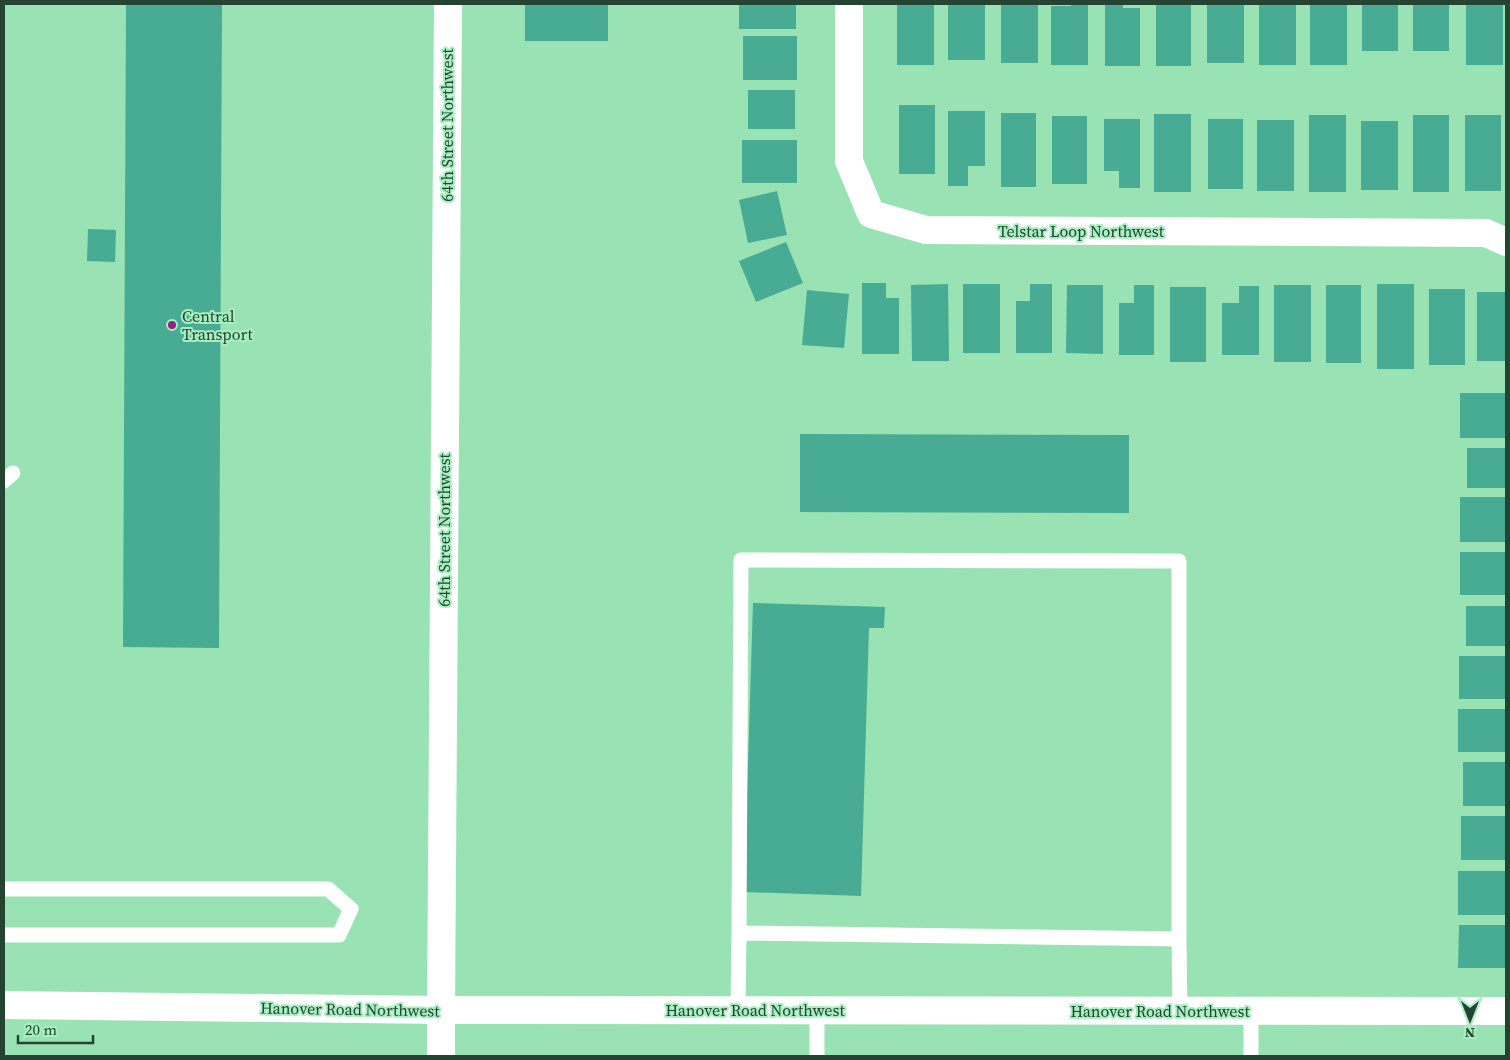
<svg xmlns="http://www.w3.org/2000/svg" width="1510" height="1060" font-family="'Source Serif 4',serif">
	<rect width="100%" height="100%" fill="#99e2b3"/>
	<path fill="#48ab94" d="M 126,4 L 222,4 L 219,648 L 123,647 Z
		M 525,4 L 608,4 L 608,41 L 525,41 Z
		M 739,4 L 796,4 L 796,29 L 739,29 Z
		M 897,4 L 934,4 L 934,65 L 897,65 Z
		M 948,4 L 985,4 L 985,60 L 948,60 Z
		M 1001,4 L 1038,4 L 1038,63 L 1001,63 Z
		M 1071,4 L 1088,4 L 1088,65 L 1051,65 L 1051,6 L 1071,6 Z
		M 1105,4 L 1123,4 L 1123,8 L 1140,8 L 1140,66 L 1105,66 Z
		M 1174,4 L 1191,4 L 1191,66 L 1156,66 L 1156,5 Z
		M 1207,4 L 1244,4 L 1244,63 L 1207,63 Z
		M 1259,4 L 1296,4 L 1296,65 L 1259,65 Z
		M 1310,4 L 1347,4 L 1347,65 L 1310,65 Z
		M 1362,4 L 1398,4 L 1398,51 L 1362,51 Z
		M 1413,4 L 1449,4 L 1449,51 L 1413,51 Z
		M 1466,4 L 1503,4 L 1503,65 L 1466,65 Z
		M 743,36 L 797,36 L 797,80 L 743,80 Z
		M 748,90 L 795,90 L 795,129 L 748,129 Z
		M 899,105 L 935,105 L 935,174 L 899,174 Z
		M 948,111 L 985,111 L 985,166 L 968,166 L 968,186 L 948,186 Z
		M 1001,113 L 1036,113 L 1036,187 L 1001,187 Z
		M 1154,114 L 1191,114 L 1191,192 L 1154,192 Z
		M 1309,115 L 1346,115 L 1346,192 L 1309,192 Z
		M 1413,115 L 1449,115 L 1449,192 L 1413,192 Z
		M 1465,115 L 1501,115 L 1501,191 L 1465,191 Z
		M 1052,116 L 1087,116 L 1087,184 L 1052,184 Z
		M 1104,119 L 1140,119 L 1140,188 L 1119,188 L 1119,171 L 1104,171 Z
		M 1208,119 L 1243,119 L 1243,189 L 1208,189 Z
		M 1257,120 L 1294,120 L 1294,191 L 1257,191 Z
		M 1361,121 L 1398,121 L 1398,190 L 1361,190 Z
		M 742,140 L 797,140 L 797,183 L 742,183 Z
		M 777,191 L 787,235 L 748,243 L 739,200 Z
		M 88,229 L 116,230 L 115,262 L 87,261 Z
		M 786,242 L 803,283 L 756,302 L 739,261 Z
		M 862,283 L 886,283 L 886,298 L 899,298 L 899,354 L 862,354 Z
		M 948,284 L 949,361 L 912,361 L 911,285 Z
		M 963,284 L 1000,284 L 1000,353 L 963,353 Z
		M 1030,284 L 1052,284 L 1052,353 L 1016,353 L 1016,301 L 1030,301 Z
		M 1377,284 L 1414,284 L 1414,369 L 1377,369 Z
		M 1067,285 L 1103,285 L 1103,354 L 1066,353 Z
		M 1134,285 L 1154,285 L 1154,355 L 1119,355 L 1119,303 L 1134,303 Z
		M 1274,285 L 1311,285 L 1311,362 L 1274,362 Z
		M 1326,285 L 1361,285 L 1361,363 L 1326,363 Z
		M 1239,286 L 1259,286 L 1259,355 L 1222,355 L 1222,303 L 1239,303 Z
		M 1170,287 L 1206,287 L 1206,362 L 1170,362 Z
		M 1429,289 L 1465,289 L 1465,365 L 1429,365 Z
		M 807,290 L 849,294 L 844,348 L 802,345 Z
		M 1477,292 L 1506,292 L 1506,361 L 1477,361 Z
		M 1460,393 L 1506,393 L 1506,438 L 1460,438 Z
		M 800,434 L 1129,435 L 1129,513 L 800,512 Z
		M 1467,448 L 1506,448 L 1506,488 L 1467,488 Z
		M 1460,497 L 1506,497 L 1506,542 L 1460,542 Z
		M 1460,552 L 1506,552 L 1506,595 L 1460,595 Z
		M 753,603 L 885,607 L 884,628 L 869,628 L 861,896 L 744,892 Z
		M 1466,606 L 1506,606 L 1506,646 L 1466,646 Z
		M 1459,656 L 1506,656 L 1506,699 L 1459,699 Z
		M 1458,709 L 1506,709 L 1506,752 L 1458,752 Z
		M 1463,762 L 1506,762 L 1506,806 L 1463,806 Z
		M 1461,816 L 1506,816 L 1506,860 L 1461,860 Z
		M 1458,871 L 1506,871 L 1506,915 L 1458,915 Z
		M 1459,925 L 1506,925 L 1506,968 L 1458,968 Z"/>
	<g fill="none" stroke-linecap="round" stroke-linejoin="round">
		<path stroke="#fff" stroke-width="15" d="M 4,481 L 13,473
			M 4,889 L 328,889 L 351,909 L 339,935 L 4,935
			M 739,933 L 741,560 L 1179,561 L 1179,939
			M 738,1010 L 739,933 L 1179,939 L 1180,1011
			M 817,1011 L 817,1056
			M 1251,1011 L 1251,1056"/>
		<path stroke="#fff" stroke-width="28" d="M 849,4 L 849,161 L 871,214 L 926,230 L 1486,233 L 1506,242
			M 441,1010 L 441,1056"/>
		<path stroke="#fff" stroke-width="28" d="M 4,1005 L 441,1010 L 1506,1011
			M 441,1010 L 448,4"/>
	</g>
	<circle fill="#932181" stroke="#a6efc0" stroke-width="2" cx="172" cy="325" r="5"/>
	<g text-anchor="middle" stroke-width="4" stroke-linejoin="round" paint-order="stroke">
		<g font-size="16" fill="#254331" stroke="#a6efc0">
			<text transform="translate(447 125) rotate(-90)" y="6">64th Street Northwest</text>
			<text x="1081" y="237">Telstar Loop Northwest</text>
			<text transform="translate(444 530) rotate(-90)" y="6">64th Street Northwest</text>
			<text transform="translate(350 1009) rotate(1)" y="6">Hanover Road Northwest</text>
			<text x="755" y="1016">Hanover Road Northwest</text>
			<text x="1160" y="1017">Hanover Road Northwest</text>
		</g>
		<g font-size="16" fill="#254331" stroke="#a6efc0" text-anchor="start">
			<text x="182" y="322">Central<tspan x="182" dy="18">Transport</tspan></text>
		</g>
	</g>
	<rect width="1510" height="1060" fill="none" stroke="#254331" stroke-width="10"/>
	<g transform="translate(1470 1020) rotate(180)" stroke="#a6efc0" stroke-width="4" paint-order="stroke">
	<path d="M0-4L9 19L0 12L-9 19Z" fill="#254331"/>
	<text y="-8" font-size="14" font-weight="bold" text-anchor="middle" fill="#254331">N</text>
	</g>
	<path d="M18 1035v8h75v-8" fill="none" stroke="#254331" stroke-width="2.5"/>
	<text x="25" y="1035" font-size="15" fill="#254331" stroke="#a6efc0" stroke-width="4" paint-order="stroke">20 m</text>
</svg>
